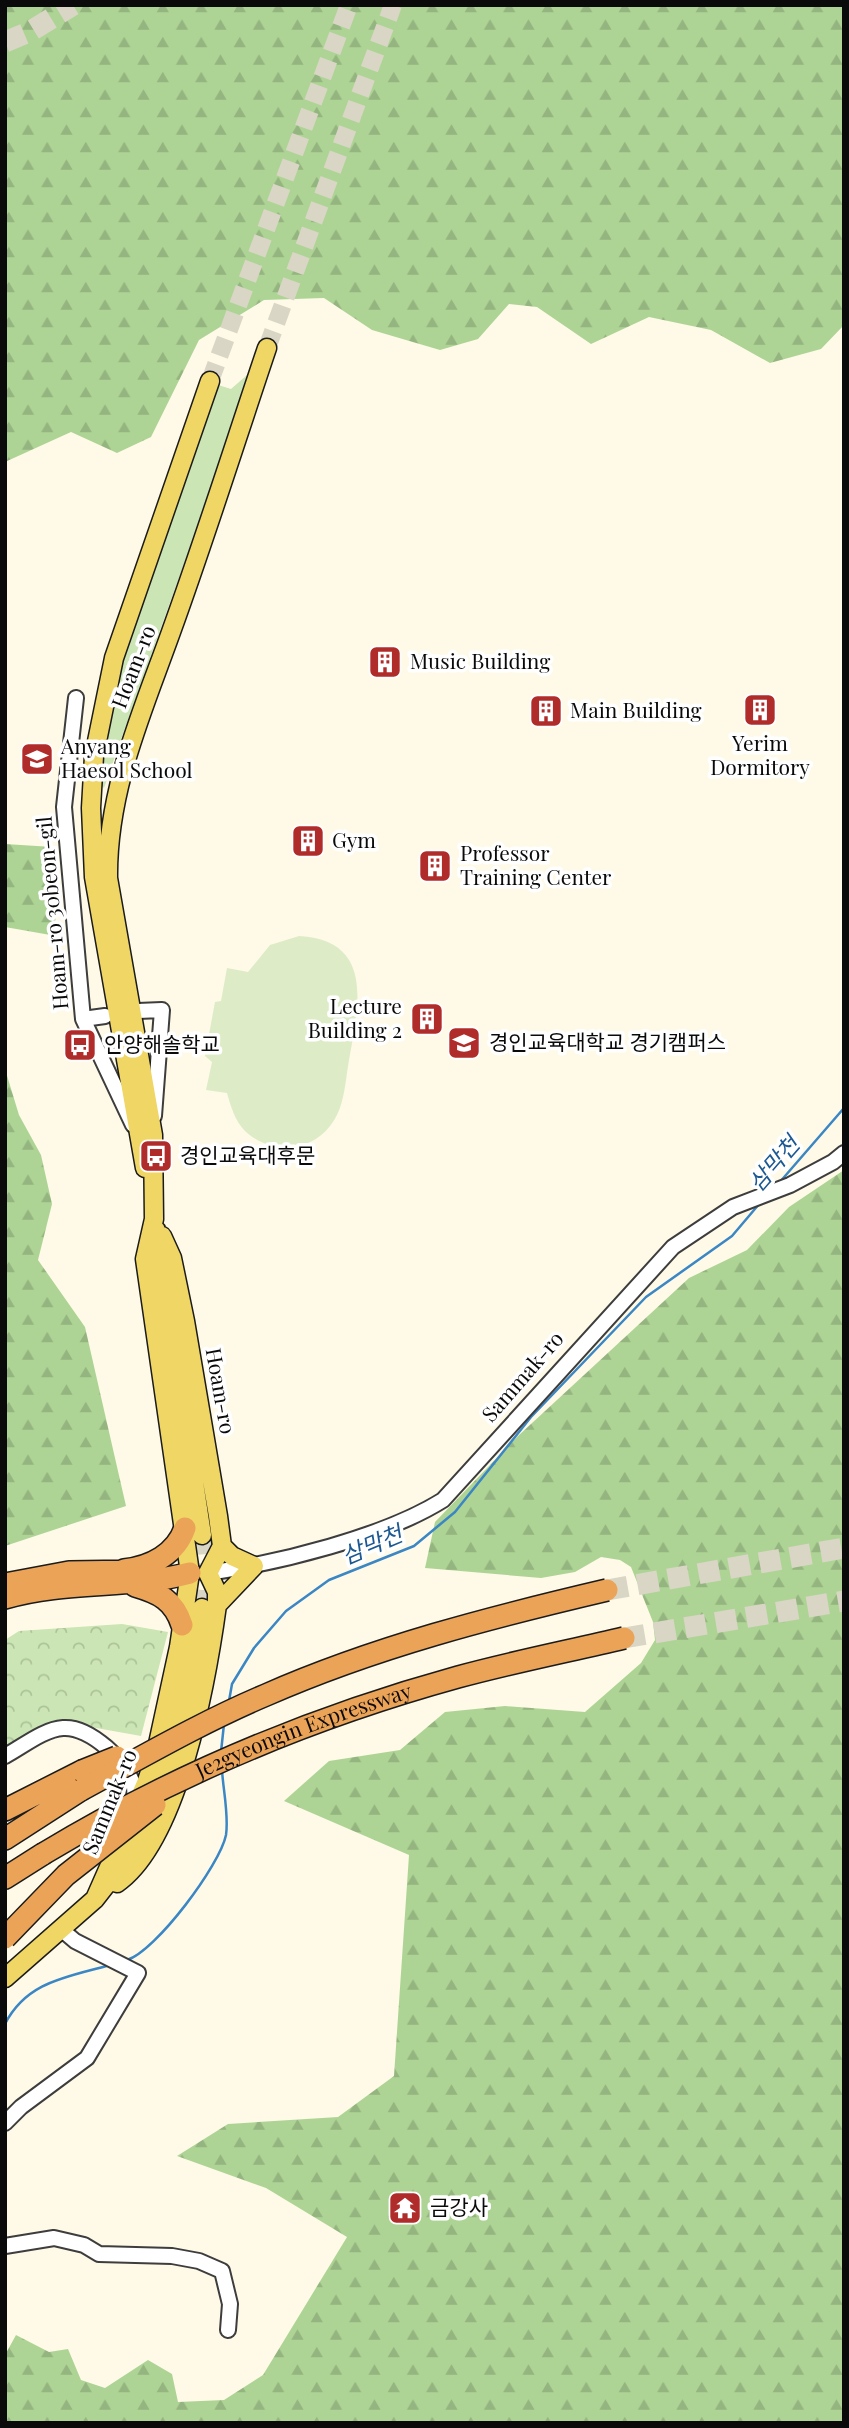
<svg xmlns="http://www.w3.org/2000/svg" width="849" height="2428" font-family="'Playfair Display','Noto Sans KR',serif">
	<defs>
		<pattern id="forest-firs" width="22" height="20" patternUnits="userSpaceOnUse" patternTransform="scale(1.75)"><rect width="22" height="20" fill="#aed495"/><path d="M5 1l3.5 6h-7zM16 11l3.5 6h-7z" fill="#94b57f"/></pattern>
		<pattern id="park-crowns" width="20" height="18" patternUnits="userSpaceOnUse" patternTransform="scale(1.75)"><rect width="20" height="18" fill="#cbe5b4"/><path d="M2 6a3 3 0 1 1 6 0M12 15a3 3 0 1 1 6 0" fill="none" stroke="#adc399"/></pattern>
	</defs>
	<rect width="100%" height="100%" fill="#fefae7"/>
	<path fill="#cbe5b4" d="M 254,369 L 126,725 L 104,788 L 101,785 L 100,756 L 128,634 L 215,384 L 231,389 Z"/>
	<path fill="url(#forest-firs)" d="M 5,5 L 844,5 L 844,325 L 821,349 L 770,363 L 711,330 L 649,317 L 591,344 L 537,307 L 509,304 L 478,339 L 440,350 L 372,330 L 324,298 L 264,300 L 199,340 L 151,437 L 117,453 L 71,432 L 5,462 Z
		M 5,844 L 53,847 L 56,936 L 5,927 Z
		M 5,1069 L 19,1115 L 41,1155 L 52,1204 L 38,1260 L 85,1327 L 126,1506 L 5,1546 Z
		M 844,1170 L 844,2423 L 5,2423 L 5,2355 L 16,2335 L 49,2352 L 68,2349 L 81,2380 L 105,2388 L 148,2360 L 172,2374 L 178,2402 L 224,2400 L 263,2375 L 347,2237 L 266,2188 L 177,2156 L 228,2124 L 338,2117 L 394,2076 L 409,1855 L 284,1801 L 329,1761 L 400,1750 L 445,1712 L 505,1706 L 585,1712 L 641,1663 L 655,1640 L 653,1622 L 631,1567 L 620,1560 L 601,1557 L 575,1572 L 541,1578 L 425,1568 L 435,1522 L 518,1436 L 689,1278 L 747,1250 L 789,1207 Z"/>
	<path fill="url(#park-crowns)" d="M 122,1624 L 168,1632 L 141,1736 L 57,1721 L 5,1747 L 5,1640 L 19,1631 Z"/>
	<path fill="#ddecc6" d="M 299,936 C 376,940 358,1009 349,1060 C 345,1082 345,1108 330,1126 C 310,1153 269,1154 245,1131 C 235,1121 231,1107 227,1093 L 206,1090 L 212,1062 L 205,1056 L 215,1002 L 221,1001 L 227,968 L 248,972 L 270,945 Z"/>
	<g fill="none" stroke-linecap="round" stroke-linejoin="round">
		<path stroke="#3b86c4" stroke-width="2.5" d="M 779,1183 L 844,1108
			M 229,1701 L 232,1684 L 254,1648 L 286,1611 L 329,1580 L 414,1546 L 455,1512 L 531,1417 L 646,1297 L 732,1236 L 760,1203
			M 221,1752 L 224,1724
			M 127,1960 C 156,1951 220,1865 226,1835 C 229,1815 223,1789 222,1770
			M 5,2024 C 27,1981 68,1977 110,1965"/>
		<path stroke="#d9d6c6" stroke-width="18" stroke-dasharray="18 9" stroke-linecap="butt" d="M 267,348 L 393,5
			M 210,381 L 349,5
			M 202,1608 L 205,1573 L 202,1535"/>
		<path stroke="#d9d6c6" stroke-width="21" stroke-dasharray="21 10" stroke-linecap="butt" d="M 5,42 L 31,31 L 73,5
			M 607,1590 L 844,1548
			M 624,1638 L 844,1601"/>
		<defs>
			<path id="minor" d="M 76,698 L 64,807 L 83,1019 L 133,1125
				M 138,1011 L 162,1010 L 154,1116
				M 83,1019 L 105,1016
				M 208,1573 C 278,1563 384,1537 443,1500 L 673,1247 L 733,1207 L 790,1185 L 833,1162 L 844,1153
				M 5,1756 C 22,1747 44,1729 63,1728 C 90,1726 128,1762 134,1787 C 135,1794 134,1801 133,1808
				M 5,2123 L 21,2107 L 87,2058 L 138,1973 L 75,1941 L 62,1930
				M 5,2246 L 54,2238 L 84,2245 L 99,2254 L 172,2256 L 199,2261 L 222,2271 L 230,2304 L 228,2330"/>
			<path id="major" d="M 145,1168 L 94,877 L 91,808 L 94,756 L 114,658 L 210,381
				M 156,1230 L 202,1535
				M 162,1236 L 172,1258 L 185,1321 L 218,1516 L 222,1546 L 208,1573
				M 217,1605 L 254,1566 L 232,1556 L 222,1546
				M 117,1883 C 179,1840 207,1678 217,1605 L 217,1592 L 208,1573
				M 95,1899 L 147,1781 L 156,1753 L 179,1647 L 190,1573 L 145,1259 L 154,1219 L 153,1135 L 108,878 C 107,790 142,713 171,632 C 205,538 235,443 267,348
				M 5,1978 L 95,1899 L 120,1867 L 144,1829 L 171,1756 L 202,1608"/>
			<path id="highway" d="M 124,1570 C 151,1567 176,1554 185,1528
				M 5,1584 L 69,1572 L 139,1571
				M 135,1586 C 159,1593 174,1600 182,1625
				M 5,1598 C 66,1580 130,1589 190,1573
				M 5,1810 L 82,1771
				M 5,1839 L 81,1790
				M 5,1878 L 43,1854"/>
		</defs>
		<use href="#minor" stroke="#3d3d3d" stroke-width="18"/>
		<use href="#major" stroke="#1b1b1b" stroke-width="21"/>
		<use href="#highway" stroke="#1b1b1b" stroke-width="24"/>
		<use href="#minor" stroke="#fff" stroke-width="14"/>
		<use href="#major" stroke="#f0d665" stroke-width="18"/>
		<use href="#highway" stroke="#eba358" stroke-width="21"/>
		<defs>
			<g id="highway-bridge">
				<path d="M 82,1771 L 117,1757"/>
				<path d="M 81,1790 C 142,1757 202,1722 266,1695 C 375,1647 492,1617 607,1590"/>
				<path id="s1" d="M 43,1854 C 172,1776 313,1717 458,1677 C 513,1662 569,1651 624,1638"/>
				<path d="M 5,1938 L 66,1875 L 155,1805"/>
			</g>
		</defs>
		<use href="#highway-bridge" stroke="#1b1b1b" stroke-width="24" stroke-linecap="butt"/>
		<use href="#highway-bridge" stroke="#eba358" stroke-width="21"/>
	</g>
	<defs>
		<symbol id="building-square" viewBox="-11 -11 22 22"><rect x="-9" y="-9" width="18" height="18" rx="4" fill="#b02c2b" stroke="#fff"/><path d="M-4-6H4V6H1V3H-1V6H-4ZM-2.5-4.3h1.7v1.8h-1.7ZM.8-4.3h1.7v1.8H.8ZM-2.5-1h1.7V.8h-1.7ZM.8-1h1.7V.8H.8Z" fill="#fff"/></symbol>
		<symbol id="school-square" viewBox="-11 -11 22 22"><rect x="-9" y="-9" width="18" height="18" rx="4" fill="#b02c2b" stroke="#fff"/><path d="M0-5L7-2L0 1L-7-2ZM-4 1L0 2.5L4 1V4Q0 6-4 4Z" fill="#fff"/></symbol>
		<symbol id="university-square" viewBox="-11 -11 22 22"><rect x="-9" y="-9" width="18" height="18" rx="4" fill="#b02c2b" stroke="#fff"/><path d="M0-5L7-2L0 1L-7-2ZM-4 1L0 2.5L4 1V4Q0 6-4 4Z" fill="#fff"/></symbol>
		<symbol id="bus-square" viewBox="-11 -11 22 22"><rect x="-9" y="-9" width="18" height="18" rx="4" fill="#b02c2b" stroke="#fff"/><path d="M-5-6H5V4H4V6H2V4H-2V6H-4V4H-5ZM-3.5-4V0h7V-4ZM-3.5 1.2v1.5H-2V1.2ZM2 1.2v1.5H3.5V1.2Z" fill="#fff"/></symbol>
		<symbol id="temple-square" viewBox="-11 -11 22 22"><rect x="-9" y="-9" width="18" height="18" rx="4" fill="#b02c2b" stroke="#fff"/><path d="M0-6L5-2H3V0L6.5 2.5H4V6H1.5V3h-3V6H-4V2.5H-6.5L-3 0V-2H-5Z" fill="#fff"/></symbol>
	</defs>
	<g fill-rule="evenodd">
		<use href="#building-square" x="366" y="643" width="38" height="38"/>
		<use href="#building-square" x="741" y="691" width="38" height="38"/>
		<use href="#building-square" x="527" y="692" width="38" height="38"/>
		<use href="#school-square" x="18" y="740" width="38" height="38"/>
		<use href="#building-square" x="289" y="822" width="38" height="38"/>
		<use href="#building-square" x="416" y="847" width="38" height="38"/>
		<use href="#building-square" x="408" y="1000" width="38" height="38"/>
		<use href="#university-square" x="445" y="1024" width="38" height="38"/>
		<use href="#bus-square" x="61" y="1026" width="38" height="38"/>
		<use href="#bus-square" x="137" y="1137" width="38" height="38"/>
		<use href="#temple-square" x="386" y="2189" width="38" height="38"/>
	</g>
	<g text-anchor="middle" stroke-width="7" stroke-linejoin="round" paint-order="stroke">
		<g font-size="21" fill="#0a0a0a" stroke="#fff" text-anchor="start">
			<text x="410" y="669">Music Building</text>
			<text x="570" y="718">Main Building</text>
			<text x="760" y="751" text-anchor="middle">Yerim<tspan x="760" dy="24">Dormitory</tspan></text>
			<text x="61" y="754">Anyang<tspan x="61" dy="24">Haesol School</tspan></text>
			<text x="332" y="848">Gym</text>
			<text x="460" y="861">Professor<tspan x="460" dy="24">Training Center</tspan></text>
			<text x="402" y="1014" text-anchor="end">Lecture<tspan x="402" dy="24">Building 2</tspan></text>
			<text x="489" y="1050">경인교육대학교 경기캠퍼스</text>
			<text x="104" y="1052">안양해솔학교</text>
			<text x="180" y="1163">경인교육대후문</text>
			<text x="430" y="2215">금강사</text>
		</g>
		<g font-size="21" fill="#0a0a0a" stroke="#fff">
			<text transform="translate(134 667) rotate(-69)" y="7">Hoam-ro</text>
			<text transform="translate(53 913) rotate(-95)" y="7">Hoam-ro 30beon-gil</text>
			<text transform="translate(523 1377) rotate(-49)" y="7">Sammak-ro</text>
			<text transform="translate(220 1391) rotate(80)" y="7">Hoam-ro</text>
			<text dy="7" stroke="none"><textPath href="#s1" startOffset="289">Je2gyeongin Expressway</textPath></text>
			<text transform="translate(110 1802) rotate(-68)" y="7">Sammak-ro</text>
		</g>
		<g font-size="23" font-style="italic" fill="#1c5892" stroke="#fff">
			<text transform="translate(774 1164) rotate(-49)" y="8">삼막천</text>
			<text transform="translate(372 1545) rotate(-23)" y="8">삼막천</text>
		</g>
	</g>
	<rect width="849" height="2428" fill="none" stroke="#0a0a0a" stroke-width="14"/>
</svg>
